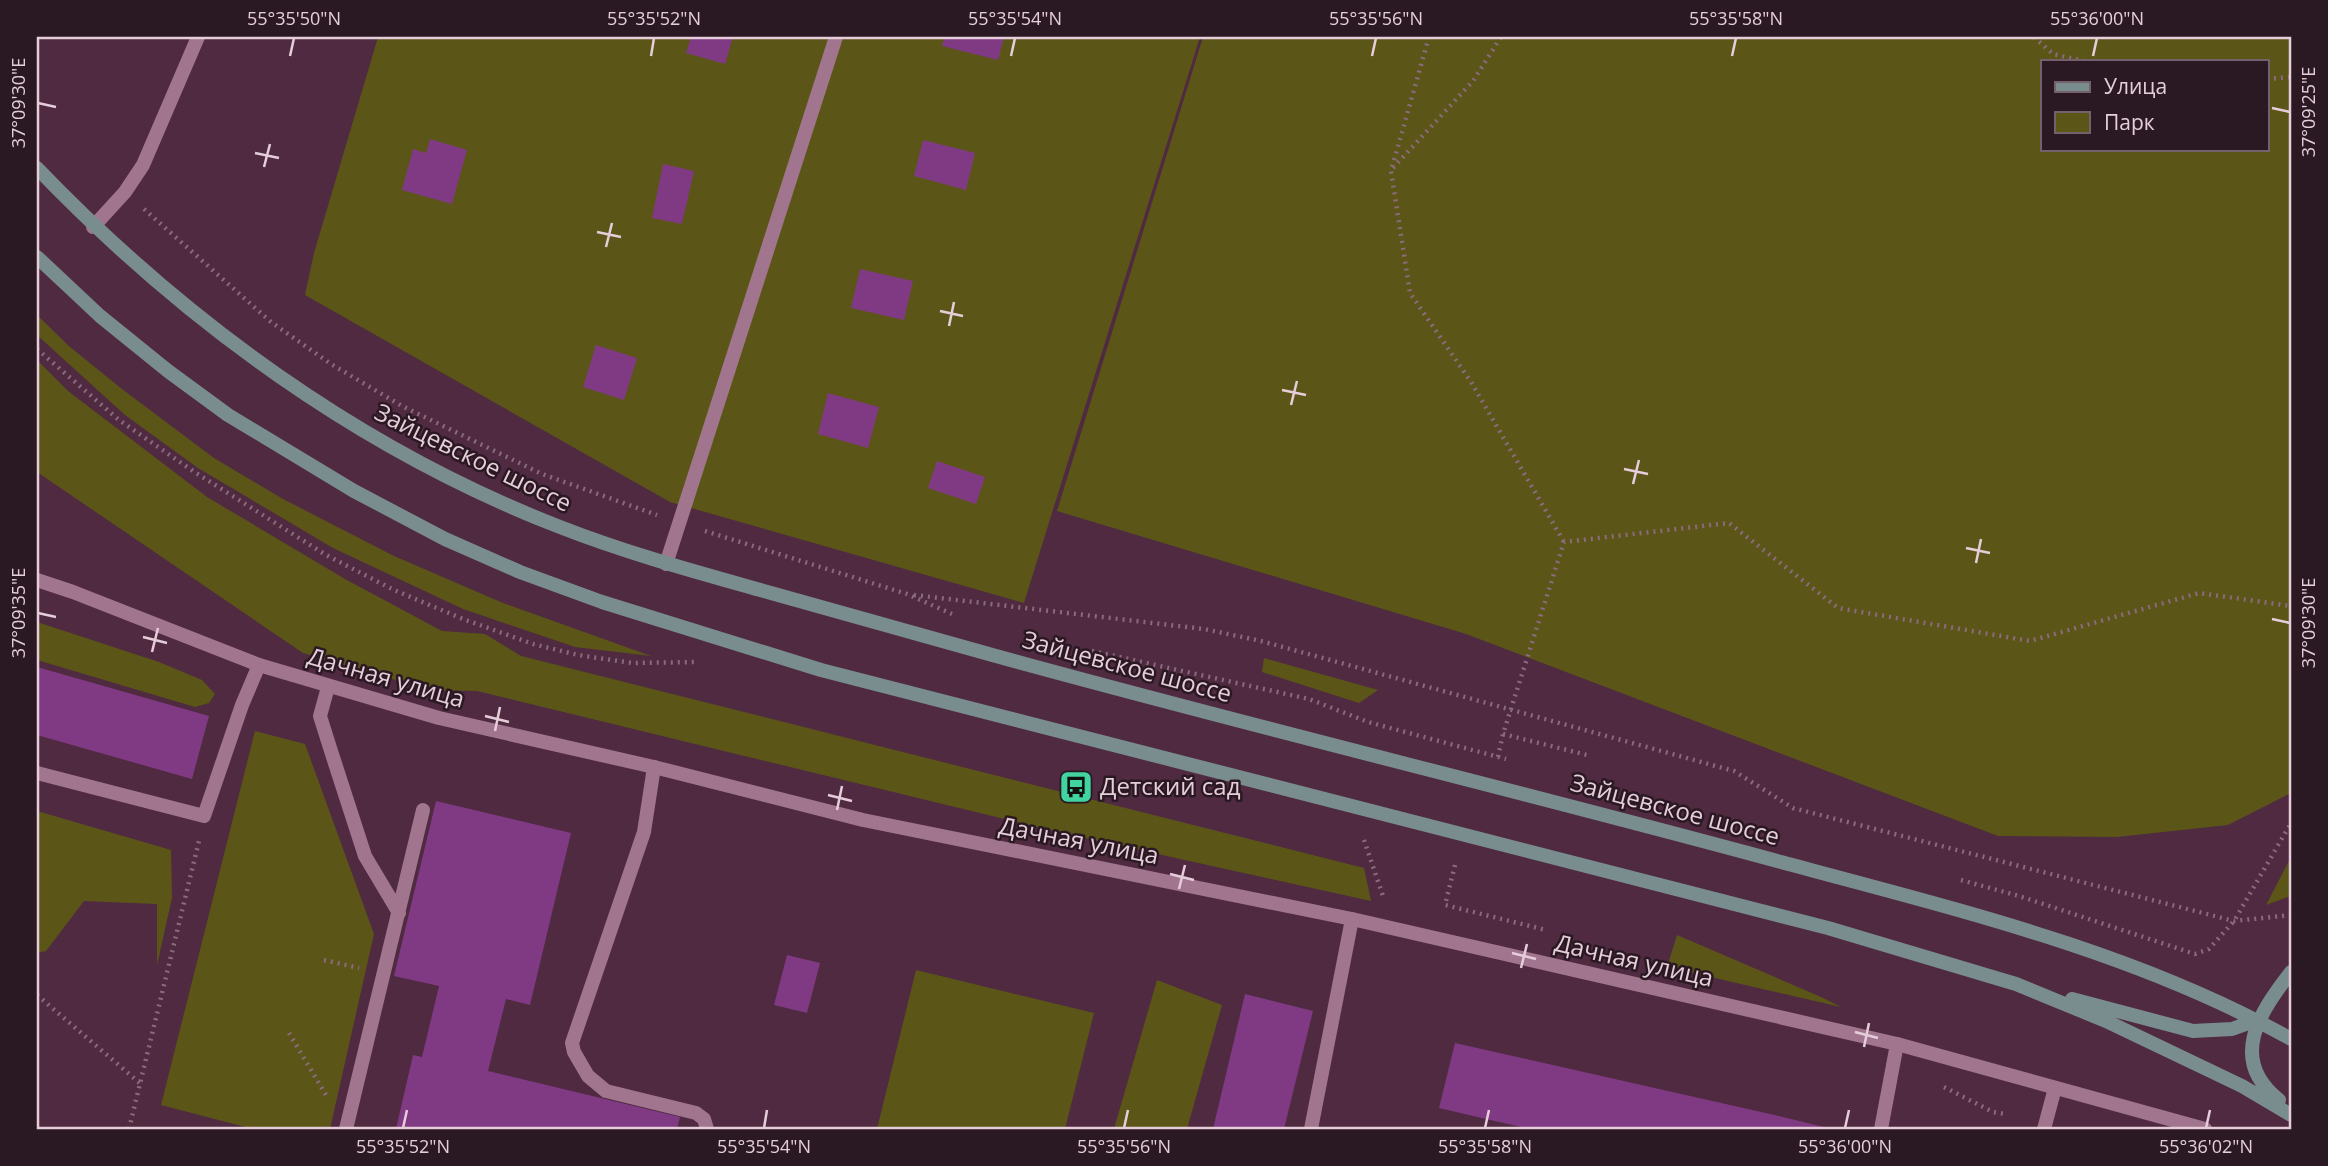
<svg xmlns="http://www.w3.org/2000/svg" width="2328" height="1166" font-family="'Open Sans',sans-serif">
	<rect width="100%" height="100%" fill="#4f2a40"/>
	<path fill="#5b5618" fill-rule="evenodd" d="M 378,37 L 1200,37 L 1024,603 L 670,502 L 305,295 L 314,253 Z
		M 1203,37 L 2291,37 L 2291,793 L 2228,825 L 2117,837 L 1998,836 L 1466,634 L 1057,511 ZM 2043,61 L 2267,61 L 2267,149 L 2043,149 Z
		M 37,315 L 70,347 L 122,389 L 214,458 L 283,499 L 394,556 L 503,603 L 651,656 L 575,647 L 463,609 L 333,548 L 198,468 L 125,415 L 37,335 Z
		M 37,360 L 68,391 L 207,497 L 345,579 L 442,631 L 485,634 L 521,656 L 1364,868 L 1371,901 L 1058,832 L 477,691 L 430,690 L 303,653 L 37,472 Z
		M 37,622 L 159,662 L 202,680 L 215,694 L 209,703 L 195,707 L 37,660 Z
		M 1264,658 L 1378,690 L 1359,703 L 1262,672 Z
		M 255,731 L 305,744 L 374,934 L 330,1129 L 253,1129 L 161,1105 Z
		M 37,811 L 171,850 L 172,898 L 157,965 L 157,904 L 84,901 L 46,951 L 37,953 Z
		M 2291,857 L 2291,896 L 2266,905 Z
		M 1677,935 L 1821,997 L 1841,1007 L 1667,967 Z
		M 916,970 L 1094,1013 L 1065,1129 L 877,1129 Z
		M 1157,980 L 1222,1005 L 1187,1129 L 1114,1129 Z"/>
	<path fill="#803a84" d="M 691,37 L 733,37 L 725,64 L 686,53 Z
		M 945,37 L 1004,37 L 998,60 L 942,46 Z
		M 430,139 L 467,150 L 452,204 L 402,190 L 413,149 L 426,153 Z
		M 923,140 L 975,153 L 966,190 L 914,176 Z
		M 663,164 L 694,171 L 682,224 L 652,218 Z
		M 860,269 L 913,281 L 904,320 L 851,308 Z
		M 596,345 L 637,358 L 624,400 L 583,387 Z
		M 828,393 L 879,407 L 868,448 L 818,434 Z
		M 937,461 L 985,477 L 976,504 L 928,488 Z
		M 37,667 L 209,716 L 192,779 L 37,735 Z
		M 436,801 L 571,833 L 530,1005 L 506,999 L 488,1071 L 680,1117 L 677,1129 L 396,1129 L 413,1055 L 422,1057 L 439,986 L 394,976 Z
		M 787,955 L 820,963 L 807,1013 L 774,1005 Z
		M 1245,994 L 1313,1011 L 1284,1129 L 1213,1129 Z
		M 1455,1043 L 1783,1117 L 1832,1129 L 1530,1129 L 1486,1119 L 1439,1108 Z"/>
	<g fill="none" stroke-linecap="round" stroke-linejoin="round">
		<path stroke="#8a6a7c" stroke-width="4.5" stroke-dasharray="2 5" stroke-linecap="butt" d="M 1429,37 L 1391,171 L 1410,293 L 1471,382 L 1564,542
			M 2034,37 L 2053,54 L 2084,61
			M 2267,79 L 2291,77
			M 1393,168 L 1473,81 L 1501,37
			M 144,209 L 271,322 L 331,364 L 402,406 L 542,474 L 657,515
			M 37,349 L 119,420 L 193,471 L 326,555 L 394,590 L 463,619 L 533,644 L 578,655 L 632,663 L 698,662
			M 705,531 L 907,594 L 952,614
			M 914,595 L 1204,629 L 1261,641 L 1734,771 L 1793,808 L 2234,921 L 2291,915
			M 1092,651 L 1309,699 L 1368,722 L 1506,759
			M 1503,734 L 1591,756
			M 1498,757 L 1503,734 L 1564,542 L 1729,523 L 1838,608 L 2030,641 L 2199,593 L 2291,606
			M 1364,840 L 1384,899
			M 1455,865 L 1445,905 L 1546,930
			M 1961,880 L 2019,896 L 2195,954 L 2209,949 L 2234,921 L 2291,823
			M 324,960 L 359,968
			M 37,995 L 142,1085
			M 289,1033 L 326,1095
			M 1944,1087 L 1993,1112 L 2005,1114
			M 129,1129 L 199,841"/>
		<path stroke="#a0758d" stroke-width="14" d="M 666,564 L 836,37
			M 328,687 L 320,716 L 331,751 L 365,856 L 399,913
			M 654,767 L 644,832 L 572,1043 L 574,1052 L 588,1076 L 606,1091 L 696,1113 L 704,1119 L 707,1129
			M 37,773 L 204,816 L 242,705 L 259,665
			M 346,1129 L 423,810
			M 1311,1129 L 1352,919
			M 1881,1129 L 1897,1044"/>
		<path stroke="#a0758d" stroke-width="14" d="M 93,227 L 125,192 L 143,165 L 198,37
			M 37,580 L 73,592 L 259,665 L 439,718 L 654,767 L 863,820 L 1352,919 L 1897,1044 L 2205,1129
			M 2044,1129 L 2055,1088"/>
		<path stroke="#798d8e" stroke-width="14" d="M 37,168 C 184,321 361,450 560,527 C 629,554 700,573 771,593 C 846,614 921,635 996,656 C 1257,728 1520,791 1781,862 C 1954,909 2134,951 2291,1039
			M 37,257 L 100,316 L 168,371 L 228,415 L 354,491 L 445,539 L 520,572 L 602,602 L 821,670 L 1828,928 L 2016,984 L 2106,1021 L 2242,1086 L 2291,1115
			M 2072,999 L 2193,1031 L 2232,1029 L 2257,1020
			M 2279,1100 C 2228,1060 2259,1013 2291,972"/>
	</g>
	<path fill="none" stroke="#e6cdda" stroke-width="2.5" d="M 290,56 L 294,38M 651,56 L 654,38M 1011,56 L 1015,38M 1372,56 L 1376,38M 1732,56 L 1736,38M 2093,56 L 2097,38M 38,103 L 56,107M 2272,108 L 2290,112M 255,153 L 279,158M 264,167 L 270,144M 597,232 L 621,237M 606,247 L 612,223M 940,311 L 963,316M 949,326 L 954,302M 1282,390 L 1306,395M 1291,405 L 1297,381M 1624,469 L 1648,474M 1633,484 L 1639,460M 1966,548 L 1990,553M 1976,563 L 1981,539M 38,613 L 56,617M 2272,619 L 2290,623M 143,637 L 167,643M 152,652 L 158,628M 485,716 L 509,722M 495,731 L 500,707M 828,795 L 852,801M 837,810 L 842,786M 1170,874 L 1194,880M 1179,889 L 1185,865M 1512,953 L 1536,959M 1521,968 L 1527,944M 1855,1032 L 1878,1038M 1864,1047 L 1869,1023M 403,1128 L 407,1110M 764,1128 L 767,1110M 1124,1128 L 1128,1110M 1485,1128 L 1489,1110M 1845,1128 L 1849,1110M 2206,1128 L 2210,1110"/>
	<defs>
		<symbol id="bus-square" viewBox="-11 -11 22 22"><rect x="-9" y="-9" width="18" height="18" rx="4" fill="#42d4a0" stroke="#2a1923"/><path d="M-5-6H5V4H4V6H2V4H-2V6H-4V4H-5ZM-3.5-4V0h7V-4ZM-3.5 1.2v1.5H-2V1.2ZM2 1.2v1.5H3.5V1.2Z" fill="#111"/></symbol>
	</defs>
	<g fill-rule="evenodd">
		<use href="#bus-square" x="1057" y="768" width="38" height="38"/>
	</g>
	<g text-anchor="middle" stroke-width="5" stroke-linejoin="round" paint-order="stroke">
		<g font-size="24" fill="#e6cdda" stroke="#2a1923">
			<text transform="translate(473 458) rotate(26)" y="8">Зайцевское шоссе</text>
			<text transform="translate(1127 667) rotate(15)" y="8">Зайцевское шоссе</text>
			<text transform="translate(386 678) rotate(16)" y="8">Дачная улица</text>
			<text transform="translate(1675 810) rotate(15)" y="8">Зайцевское шоссе</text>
			<text transform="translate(1079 841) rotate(11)" y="8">Дачная улица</text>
			<text transform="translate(1634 961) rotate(13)" y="8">Дачная улица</text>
		</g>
		<g font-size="24" fill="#e6cdda" stroke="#2a1923" text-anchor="start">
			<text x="1100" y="795">Детский сад</text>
		</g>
	</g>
	<rect width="2328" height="1166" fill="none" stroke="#2a1923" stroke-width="77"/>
	<rect x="2041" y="60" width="228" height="91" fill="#2a1923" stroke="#75616c" stroke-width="2"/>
	<rect x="2055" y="82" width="35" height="10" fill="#798d8e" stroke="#75616c" stroke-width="2"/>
	<text x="2104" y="94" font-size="21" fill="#e6cdda">Улица</text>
	<rect x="2055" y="112" width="35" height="21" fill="#5b5618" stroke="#75616c" stroke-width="2"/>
	<text x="2104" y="130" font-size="21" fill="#e6cdda">Парк</text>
	<rect x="38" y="38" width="2252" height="1090" fill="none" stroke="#e6cdda" stroke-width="2.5"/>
	<g font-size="18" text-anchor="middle" fill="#e6cdda">
		<text x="294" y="25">55°35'50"N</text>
		<text x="654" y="25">55°35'52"N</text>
		<text x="1015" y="25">55°35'54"N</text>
		<text x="1376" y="25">55°35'56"N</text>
		<text x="1736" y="25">55°35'58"N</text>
		<text x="2097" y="25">55°36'00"N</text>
		<text transform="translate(19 103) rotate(-90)" y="6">37°09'30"E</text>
		<text transform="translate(2309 112) rotate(-90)" y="6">37°09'25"E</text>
		<text transform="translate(19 613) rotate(-90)" y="6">37°09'35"E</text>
		<text transform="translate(2309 623) rotate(-90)" y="6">37°09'30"E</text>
		<text x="403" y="1153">55°35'52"N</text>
		<text x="764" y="1153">55°35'54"N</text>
		<text x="1124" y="1153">55°35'56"N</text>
		<text x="1485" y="1153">55°35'58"N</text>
		<text x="1845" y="1153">55°36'00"N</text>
		<text x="2206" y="1153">55°36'02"N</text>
	</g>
</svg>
